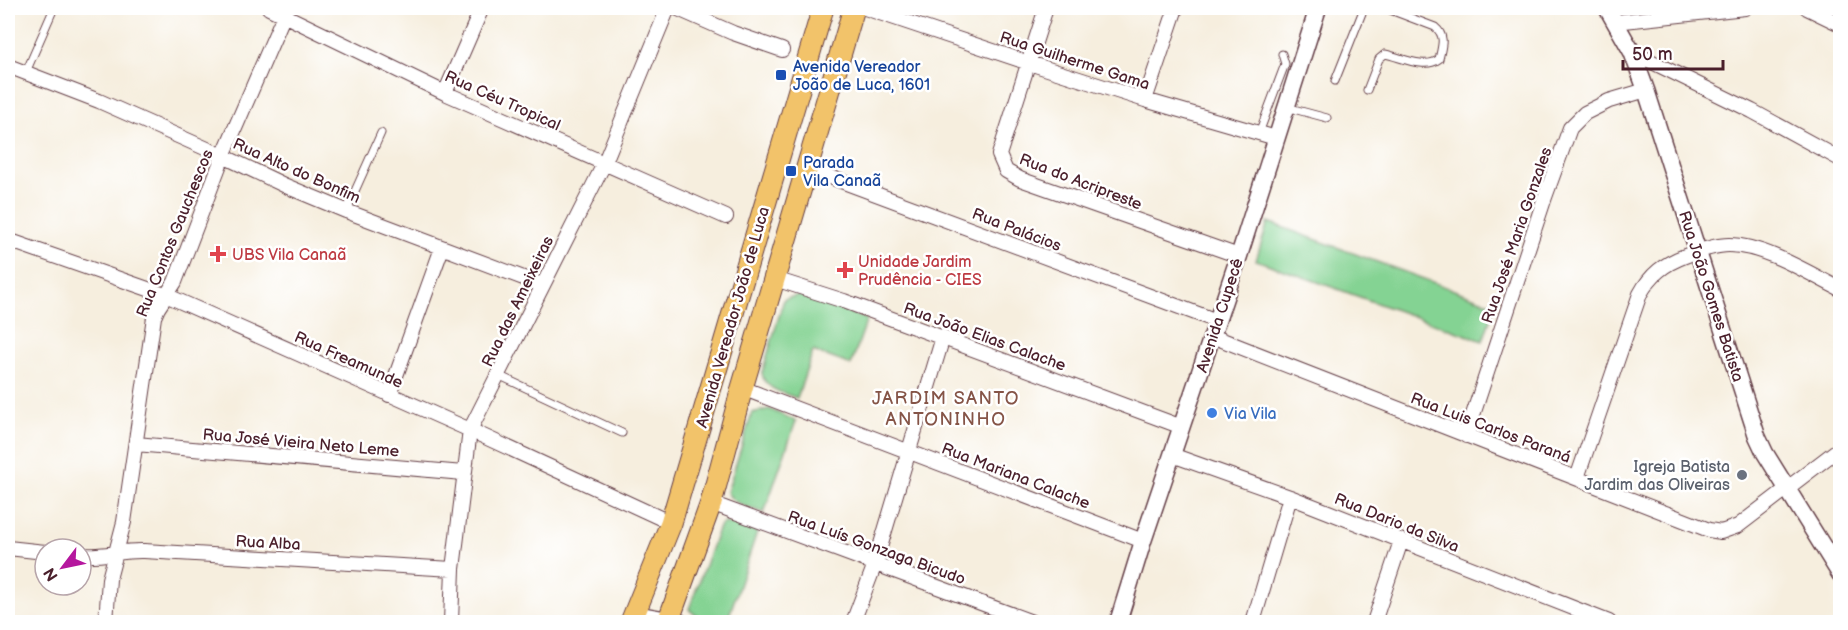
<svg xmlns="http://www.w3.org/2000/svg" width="1848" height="630" font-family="'Balsamiq Sans',sans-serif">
	<rect width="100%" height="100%" fill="#fff"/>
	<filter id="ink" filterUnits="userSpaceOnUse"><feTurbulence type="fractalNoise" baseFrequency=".0167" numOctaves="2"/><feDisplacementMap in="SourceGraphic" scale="12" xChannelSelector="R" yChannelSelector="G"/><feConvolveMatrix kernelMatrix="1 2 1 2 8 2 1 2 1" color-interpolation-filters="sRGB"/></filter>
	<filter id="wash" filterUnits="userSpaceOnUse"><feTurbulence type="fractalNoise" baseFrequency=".008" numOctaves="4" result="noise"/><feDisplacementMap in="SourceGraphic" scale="24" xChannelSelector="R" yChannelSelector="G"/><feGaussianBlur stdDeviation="1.35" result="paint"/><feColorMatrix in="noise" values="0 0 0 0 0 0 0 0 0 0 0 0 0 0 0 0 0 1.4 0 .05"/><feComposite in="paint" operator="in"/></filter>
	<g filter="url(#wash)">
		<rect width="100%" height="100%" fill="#f6eede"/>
		<path fill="#84d393" stroke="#67795f" stroke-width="1.5" d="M 1268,222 L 1495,305 L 1483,341 L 1256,260 Z
			M 799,295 L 867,319 L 851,365 L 813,351 L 797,398 C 783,393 764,389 762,373 L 784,299 Z
			M 769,409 L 796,421 L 764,513 C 751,508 733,505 727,492 L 752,413 Z
			M 723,523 L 735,524 L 757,532 L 727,622 C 714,623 698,620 689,609 L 719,527 Z"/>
	</g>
	<g filter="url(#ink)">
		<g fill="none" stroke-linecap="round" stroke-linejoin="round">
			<defs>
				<path id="service" d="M 26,72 L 54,8
					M 1335,81 L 1364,8
					M 1367,90 L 1379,59 L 1385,54 C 1401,57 1425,70 1439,59 C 1442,46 1446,36 1435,27 L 1385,8
					M 1286,107 L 1327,118
					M 1259,133 L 1285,64 L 1282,54
					M 346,211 L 381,133
					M 498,375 L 622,433"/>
				<path id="minor" d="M 269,8 L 445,93 L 726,217
					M 676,8 L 733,33 L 782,50
					M 865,8 L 1029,63 L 1145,100 L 1276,138
					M 1046,8 L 999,155 L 1006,171 L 1020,179 L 1239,256
					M 1807,8 L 1840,24
					M 1615,22 L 1745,8
					M 1632,52 L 1752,111 L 1840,159
					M 8,66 L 99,101 L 223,156 L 286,186 L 346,211 L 542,285
					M 445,93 L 482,8
					M 1145,100 L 1176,8
					M 806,168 L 1217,321
					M 8,240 L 168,296 L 470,430 L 671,523
					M 775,279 L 844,301 L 1182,427
					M 1212,336 L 1709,530 L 1721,532 L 1738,526 L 1840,448
					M 742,388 L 1143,541
					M 389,395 L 442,248
					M 1466,436 L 1545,197 L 1570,128 L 1585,113 L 1609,101 L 1646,90
					M 136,444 L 463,473
					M 1172,455 L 1290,497 L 1609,622
					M 1577,478 L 1640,294 C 1651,274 1664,264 1685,256 C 1698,251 1715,245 1729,245 C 1764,245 1810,274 1840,289
					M 711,503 L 1032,622
					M 8,548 L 45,552
					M 81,555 C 103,557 122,550 144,551 L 453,569
					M 106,622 L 109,579 L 124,522 L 154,317 L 158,308 L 175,282 L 223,156 L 287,8
					M 451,622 L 453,569 L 470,430 L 604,164 L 668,8
					M 853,622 L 875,564 L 943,337
					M 1253,622 L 1290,497
					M 1374,622 L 1401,541"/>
				<path id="tertiary" d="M 1607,8 L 1632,52 L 1646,90 L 1757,436 L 1765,453 L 1840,574
					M 634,614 L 679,622
					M 1118,622 L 1143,541 L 1239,256 L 1318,8"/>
				<path id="primary" d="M 631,622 L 671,523 L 823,8
					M 668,622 L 711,503 L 742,388 L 854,8"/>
			</defs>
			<use href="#service" stroke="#643e46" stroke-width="9"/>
			<use href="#minor" stroke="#643e46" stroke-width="16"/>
			<use href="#tertiary" stroke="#643e46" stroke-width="19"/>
			<use href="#primary" stroke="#643e46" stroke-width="23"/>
			<use href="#service" stroke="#fff" stroke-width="7"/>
			<use href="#minor" stroke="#fff" stroke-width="14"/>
			<use href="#tertiary" stroke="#fff" stroke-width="16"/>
			<use href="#primary" stroke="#f2c36a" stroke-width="21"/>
		</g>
	</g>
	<g fill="#1a4fb4" stroke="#fff" stroke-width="2">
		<rect x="775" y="69" width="12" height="12" rx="3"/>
		<rect x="785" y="165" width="12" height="12" rx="3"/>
	</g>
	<g fill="#e0444e" stroke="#fff" stroke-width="2">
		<path d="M215 245h6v6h6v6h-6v6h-6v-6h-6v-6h6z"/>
		<path d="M842 261h6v6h6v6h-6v6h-6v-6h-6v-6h6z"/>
	</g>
	<circle fill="#3f7fe0" stroke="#fff" stroke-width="2" cx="1212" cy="413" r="6"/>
	<circle fill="#6b7280" stroke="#fff" stroke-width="2" cx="1742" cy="475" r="6"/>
	<g text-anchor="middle" stroke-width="5" stroke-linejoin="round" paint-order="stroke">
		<g font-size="16" fill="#4a1f2b" stroke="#fff">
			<text transform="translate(1075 60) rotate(18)" y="6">Rua Guilherme Gama</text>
			<text transform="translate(503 100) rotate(24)" y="6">Rua Céu Tropical</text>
			<text transform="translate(297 170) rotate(24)" y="6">Rua Alto do Bonfim</text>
			<text transform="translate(1081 181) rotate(21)" y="6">Rua do Acripreste</text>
			<text transform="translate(1017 229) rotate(21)" y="6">Rua Palácios</text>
			<text transform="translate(174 233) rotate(-68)" y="6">Rua Contos Gauchescos</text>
			<text transform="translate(1516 235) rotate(-71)" y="6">Rua José Maria Gonzales</text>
			<text transform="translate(1712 296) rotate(72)" y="6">Rua João Gomes Batista</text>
			<text transform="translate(517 301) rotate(-64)" y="6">Rua das Ameixeiras</text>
			<text transform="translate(1219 315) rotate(-72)" y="6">Avenida Cupecê</text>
			<text transform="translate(732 317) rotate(-74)" y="6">Avenida Vereador João de Luca</text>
			<text transform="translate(985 336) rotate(20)" y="6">Rua João Elias Calache</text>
			<text transform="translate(349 359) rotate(24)" y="6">Rua Freamunde</text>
			<text transform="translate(1491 427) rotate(21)" y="6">Rua Luis Carlos Paraná</text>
			<text transform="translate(301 442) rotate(5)" y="6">Rua José Vieira Neto Leme</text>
			<text transform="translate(1016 475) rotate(21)" y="6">Rua Mariana Calache</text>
			<text transform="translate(1397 522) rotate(22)" y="6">Rua Dario da Silva</text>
			<text transform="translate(268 542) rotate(3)" y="6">Rua Alba</text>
			<text transform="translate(877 547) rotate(20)" y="6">Rua Luís Gonzaga Bicudo</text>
		</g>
		<g font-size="16" fill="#164399" stroke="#fff" text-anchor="start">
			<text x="793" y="72">Avenida Vereador<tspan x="793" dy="18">João de Luca, 1601</tspan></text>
			<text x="803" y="168">Parada<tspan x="803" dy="18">Vila Canaã</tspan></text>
		</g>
		<g font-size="16" fill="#be3a42" stroke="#fff" text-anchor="start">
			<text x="232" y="260">UBS Vila Canaã</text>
			<text x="858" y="267">Unidade Jardim<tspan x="858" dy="18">Prudência - CIES</tspan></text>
		</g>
		<g font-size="16" fill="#366cbe" stroke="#fff" text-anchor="start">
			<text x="1224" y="419">Via Vila</text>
		</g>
		<g font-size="16" fill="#5b616d" stroke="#fff" text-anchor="end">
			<text x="1730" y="472">Igreja Batista<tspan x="1730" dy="18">Jardim das Oliveiras</tspan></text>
		</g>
		<g font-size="18" letter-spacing="1.5" fill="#855447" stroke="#fff">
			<text x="946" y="404">JARDIM SANTO<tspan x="946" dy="21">ANTONINHO</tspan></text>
		</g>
	</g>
	<rect width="1848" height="630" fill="none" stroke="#fff" stroke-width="30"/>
	<g transform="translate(63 567) rotate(238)"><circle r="28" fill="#ffffff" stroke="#b7a5aa" stroke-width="1.5"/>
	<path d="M0-4.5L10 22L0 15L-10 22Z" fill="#b5179e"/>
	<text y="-9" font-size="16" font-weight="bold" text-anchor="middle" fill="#4a1f2b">N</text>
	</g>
	<path d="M1623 60v9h100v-9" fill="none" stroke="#4a1f2b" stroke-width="3"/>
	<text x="1632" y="60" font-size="18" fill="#4a1f2b" stroke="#ffffff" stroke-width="4.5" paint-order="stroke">50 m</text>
</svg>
